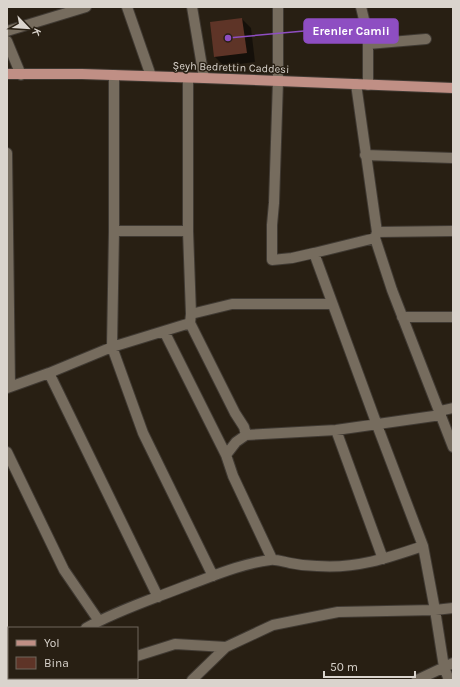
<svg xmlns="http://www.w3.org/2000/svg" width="460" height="687" font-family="Karla,sans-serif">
	<rect width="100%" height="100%" fill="#281f13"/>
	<path fill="#0007" d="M 242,19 L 251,28 L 255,62 L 224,66 L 215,57 L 211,23 Z"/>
	<path fill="#5e3427" d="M 242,18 L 247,53 L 214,57 L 210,22 Z"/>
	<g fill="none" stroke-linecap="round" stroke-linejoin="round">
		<defs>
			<path id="minor" d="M 127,7 L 151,76
				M 192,7 L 204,78
				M 278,7 L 278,81 L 274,203 L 272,225 L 272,260 L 292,258 L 314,253 L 377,425 L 423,546 L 435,610 L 444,667 L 449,680
				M 361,7 L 368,36 L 368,85
				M 7,31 L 86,7
				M 7,41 L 21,75
				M 368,44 L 426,39
				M 114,75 L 114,231 L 112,347 L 143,433 L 213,576
				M 188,78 L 188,231 L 191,314 L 190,323 L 235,413 L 244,427 L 246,435 L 336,430 L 441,415
				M 356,84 L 377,232 L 375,238 L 392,290 L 453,447
				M 7,153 L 10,387
				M 365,155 L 453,158
				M 114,231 L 188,231
				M 377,232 L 453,231
				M 314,253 L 375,238
				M 191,314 L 232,304 L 332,304
				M 402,317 L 453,317
				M 164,331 L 226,455
				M 49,373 L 158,597
				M 7,388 L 49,373 L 112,347 L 190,323
				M 440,411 L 453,408
				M 336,430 L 383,559
				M 246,435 L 236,442 L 226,455 L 233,476 L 272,559
				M 7,452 L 64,570 L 99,621
				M 86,628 C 116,611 150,600 183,587 C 211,577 240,564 270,560 C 276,559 284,562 290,563 C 299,565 308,566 317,566 C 356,569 388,558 423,546
				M 137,656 L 175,644 L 226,647
				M 7,672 L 9,671
				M 76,680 L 79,678
				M 192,680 L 226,647 L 273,625 L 338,612 L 435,610 L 453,608
				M 417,680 L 453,663"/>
			<path id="major" d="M 7,74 L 82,74 L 204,78 L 453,88"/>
		</defs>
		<use href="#minor" stroke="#403a33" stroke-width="12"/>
		<use href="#major" stroke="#403a33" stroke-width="12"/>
		<use href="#minor" stroke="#766c5e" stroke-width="10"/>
		<use href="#major" stroke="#c08f85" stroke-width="10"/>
	</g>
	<g text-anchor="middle" stroke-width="3" stroke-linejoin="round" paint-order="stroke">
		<g font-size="11" fill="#dad4cd" stroke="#281f13">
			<text transform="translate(231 67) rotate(2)" y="4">Şeyh Bedrettin Caddesi</text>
		</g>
	</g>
	<path fill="none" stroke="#8e4ec2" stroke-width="1.5" d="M228 38L304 31"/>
	<circle fill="#8e4ec2" stroke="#281f13" stroke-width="1.5" cx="228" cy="38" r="4"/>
	<rect fill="#8e4ec2" stroke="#8e4ec2" stroke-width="1.5" x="304" y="19" width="94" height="24" rx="4"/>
	<g font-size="12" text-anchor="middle" font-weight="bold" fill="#fff">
		<text x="351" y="35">Erenler Camii</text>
	</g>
	<rect width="460" height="687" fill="none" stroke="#dad4cd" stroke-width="16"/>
	<rect x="8" y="627" width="130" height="52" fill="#281f13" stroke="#6f675d"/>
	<rect x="16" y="640" width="20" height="6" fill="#c08f85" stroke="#6f675d"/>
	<text x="44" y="647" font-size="12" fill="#dad4cd">Yol</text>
	<rect x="16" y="657" width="20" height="12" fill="#5e3427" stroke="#6f675d"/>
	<text x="44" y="667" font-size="12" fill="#dad4cd">Bina</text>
	<g transform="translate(28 28) rotate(115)" stroke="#281f13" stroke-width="3" paint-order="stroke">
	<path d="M0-3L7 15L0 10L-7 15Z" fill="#dad4cd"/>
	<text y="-6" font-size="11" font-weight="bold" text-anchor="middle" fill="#dad4cd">K</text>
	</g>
	<path d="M324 671v6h91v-6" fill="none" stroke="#dad4cd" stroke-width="2"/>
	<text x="330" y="671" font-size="12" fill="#dad4cd" stroke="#281f13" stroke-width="3" paint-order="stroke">50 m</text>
</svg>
